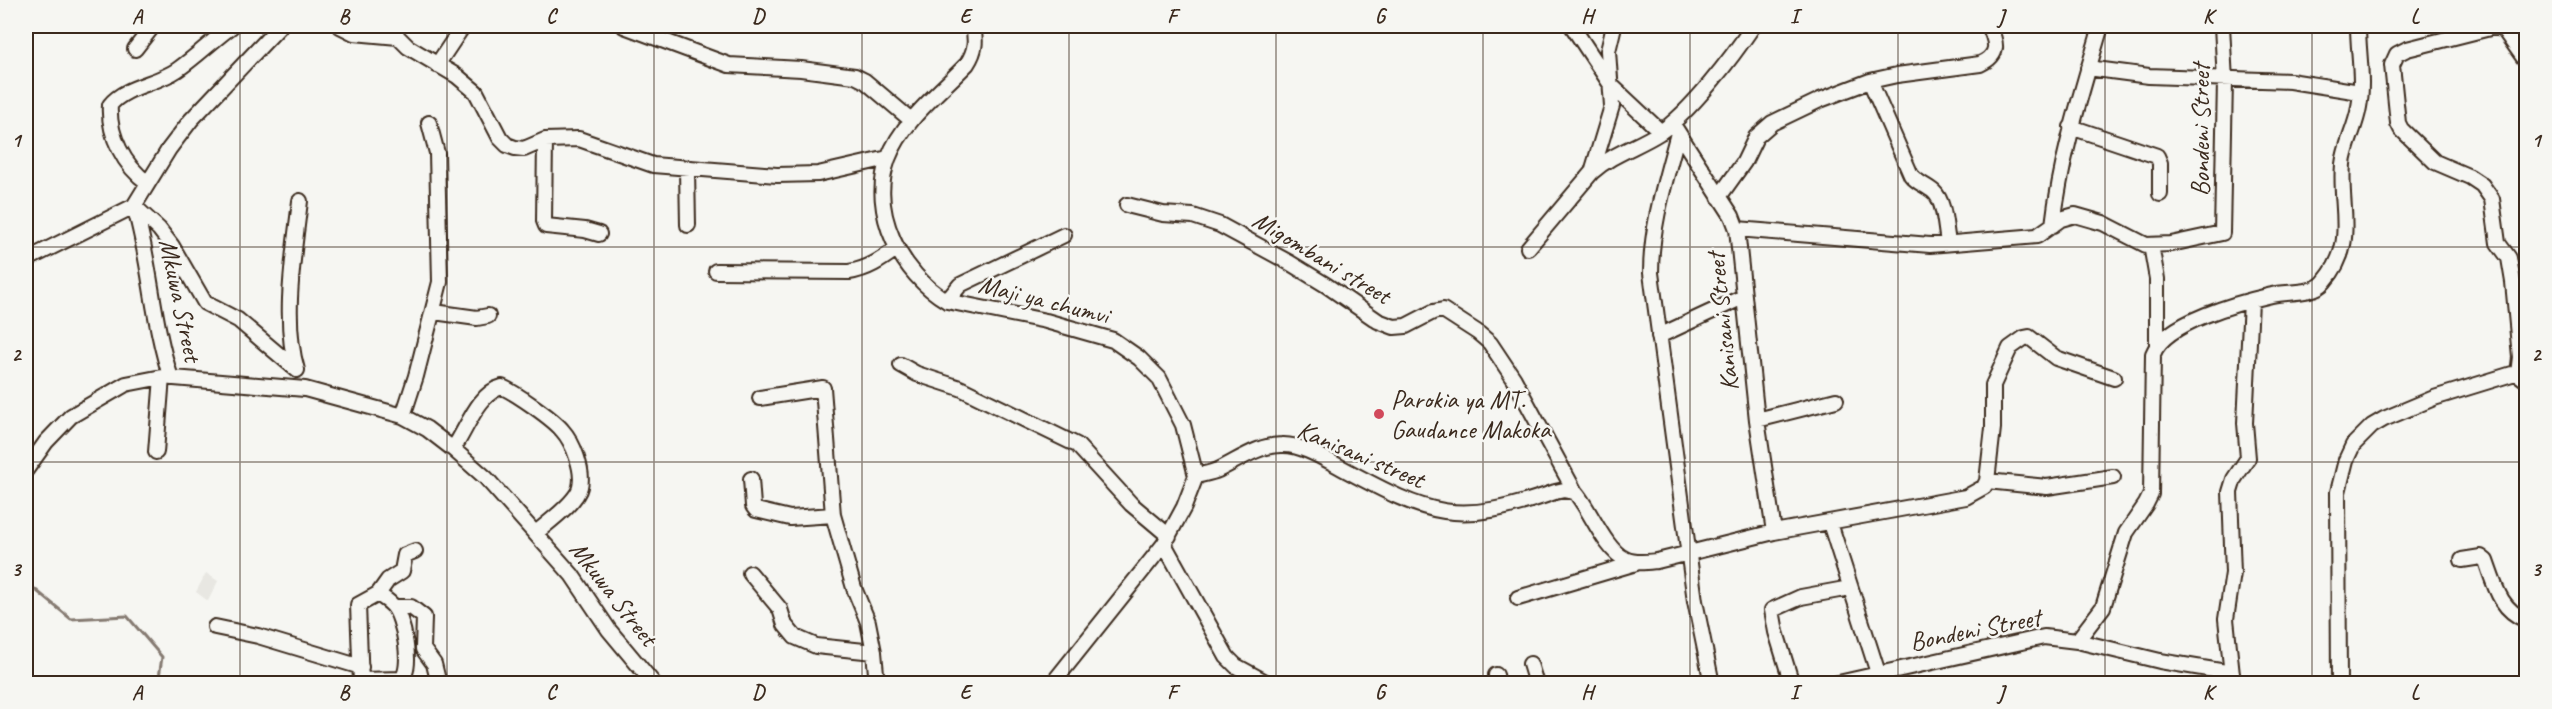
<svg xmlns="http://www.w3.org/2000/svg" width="2552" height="709" font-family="Caveat,sans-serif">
	<rect width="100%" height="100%" fill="#f6f6f2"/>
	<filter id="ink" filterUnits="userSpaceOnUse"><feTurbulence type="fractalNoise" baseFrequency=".0167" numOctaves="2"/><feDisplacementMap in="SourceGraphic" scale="12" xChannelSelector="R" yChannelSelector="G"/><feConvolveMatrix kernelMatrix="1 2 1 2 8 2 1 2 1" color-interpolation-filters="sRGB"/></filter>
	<g filter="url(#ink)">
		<path fill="#e8e7e2" d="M 206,573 L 218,581 L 208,601 L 196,592 Z"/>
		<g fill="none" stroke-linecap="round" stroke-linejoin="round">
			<path stroke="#857a71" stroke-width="3" d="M 26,582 L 71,619 L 127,616 L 162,657 L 158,684"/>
			<defs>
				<path id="minor" d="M 340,26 L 354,33 L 398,37 L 408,47 L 457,76 L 476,92 L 500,138 L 507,145 L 515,148 L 524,149 L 545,140 L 579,139 L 653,165 L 777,175 L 818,174 L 888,158
					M 624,26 L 729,65 L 801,69 L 855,76 L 865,81 L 911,120
					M 973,26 C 976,41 976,50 967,64 C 940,92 902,121 888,159 C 869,212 901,274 947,301 L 1046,321 L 1113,340 L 1139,358 L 1159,378 L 1183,425 L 1196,476 L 1184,507 L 1164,544 L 1052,684
					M 1572,26 L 1611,85 L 1661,132
					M 135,49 L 153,26
					M 437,65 L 463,26
					M 2088,68 L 2149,76 L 2290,81 L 2360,92
					M 1870,81 L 1911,175 C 1917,183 1926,185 1934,192 C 1945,202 1945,228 1948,242
					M 1672,123 L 1732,216 L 1737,229 L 1757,420 L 1774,532
					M 2071,127 L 2157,156 L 2160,163 L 2160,194
					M 1678,133 C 1666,179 1651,225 1651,273 L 1695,601 L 1712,684
					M 545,140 L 544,221 L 546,226 L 585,230 L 599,234
					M 687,169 L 688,225
					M 1592,172 L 1612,106 L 1608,51 L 1614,26
					M 148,183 C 124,166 108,135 110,105 C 125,86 157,84 177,70 C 196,57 213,40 232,26
					M 1719,197 L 1744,162 L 1756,137 L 1772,123 L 1820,100 L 1870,81 L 1897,75 L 1980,64 C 2000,55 1997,43 1989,26
					M 1127,205 L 1163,214 L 1193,216 L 1220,225 L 1290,263 L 1326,285 L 1378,321 L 1394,327 L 1406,326 L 1433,312 L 1443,310 L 1477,332 L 1490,343 L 1514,379 L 1575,492
					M 2053,225 C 2061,156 2082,91 2101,26
					M 1737,229 L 1930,245 L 2037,236 L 2061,219 L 2075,215 L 2103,223 L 2146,245 L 2171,244 L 2222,233 L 2225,81 L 2222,26
					M 2151,245 L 2157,279 L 2157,345
					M 1528,248 L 1592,172 C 1612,154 1637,147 1659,133 C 1690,113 1733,56 1753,26
					M 26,260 L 134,206 L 159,229 L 172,246 L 205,303 L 238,320 L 297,370
					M 716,271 L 849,272 C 868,269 881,260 896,249
					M 947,301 L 960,285 L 1064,235
					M 434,312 L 477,318 L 488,316
					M 1659,336 L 1743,297
					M 901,365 L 917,374 L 960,388 L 1077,445 L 1131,504 L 1169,536
					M 297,370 C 282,320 294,253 300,201
					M 2518,374 L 2520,357 L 2513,282 L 2509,258 L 2498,243 L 2492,199 L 2482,185 L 2470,177 L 2435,162 L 2401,129 L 2398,123 L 2392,65 L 2397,54 L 2407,49 L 2494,27 L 2504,30 L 2526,61
					M 171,378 C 152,322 151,262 134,206 L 169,149 L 191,120 L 280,26
					M 760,398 L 823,388 L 833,515
					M 403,416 L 416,376 L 440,282 L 437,153 L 429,123
					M 1757,420 L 1836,400
					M 453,449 C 467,429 478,393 502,387 C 516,393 553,419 562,430 C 573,442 584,470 580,487 C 577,502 547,523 536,533
					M 156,452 L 162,377
					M 26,470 L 46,442 L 71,416 L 126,384 L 162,377 L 305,389 L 403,416 L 427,429 L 453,449 L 486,478 L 572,575 L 609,630 L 654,684
					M 1196,476 C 1203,474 1211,473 1218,470 C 1239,460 1258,445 1282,445 C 1301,444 1325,459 1342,468 C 1431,516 1456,527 1555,492 L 1564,490 L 1575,492 C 1590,509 1605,550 1625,559 C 1635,564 1647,562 1657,561 L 1774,532 L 1966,497 L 1984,487 L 1987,481 L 2047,487 L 2113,477
					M 751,479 L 753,506 L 756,510 L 790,518 L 833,515 L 854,588 L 868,622 L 874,652 L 877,684
					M 1987,481 L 1993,428 L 1993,385 L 2010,348 L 2024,338 L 2029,337 L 2056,358 L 2114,378
					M 1830,523 L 1878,673
					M 1164,544 L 1227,657 L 1236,666 L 1269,684
					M 2462,560 L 2481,557 L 2486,561 C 2495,586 2500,610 2526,620
					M 750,573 L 780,609 L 785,625 L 795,637 L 816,646 L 874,652
					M 1518,598 L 1636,563
					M 395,607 L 411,607 L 424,617 L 423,649 L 434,664 L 439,684
					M 215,627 L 258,636 L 361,667
					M 2077,641 L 2103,607 L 2126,533 L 2146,504 L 2151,494 L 2153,354 C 2165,322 2241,302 2272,295 C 2288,291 2313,295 2324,282 C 2358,243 2339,209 2343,164 C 2345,145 2356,127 2359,107 C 2364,81 2358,52 2358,26
					M 1530,664 L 1536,684
					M 1496,675 L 1498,684
					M 361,680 L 401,679 C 414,669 403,616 393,606 C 389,601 383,598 378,594
					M 361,684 L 358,605 L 378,594 L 388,580 L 402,571 L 405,555 L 415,551
					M 1792,684 L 1776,632 L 1772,610 L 1801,597 L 1850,588
					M 1834,684 L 2044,637 L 2077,641 L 2160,661 L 2232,673
					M 2233,684 L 2226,619 L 2233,573 L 2230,492 L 2234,479 L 2248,458 L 2245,423 L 2251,301
					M 2339,684 L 2338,492 L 2346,460 L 2353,445 L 2372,426 L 2384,419 L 2434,398 L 2512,374 L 2518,374 L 2526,380"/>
			</defs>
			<use href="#minor" stroke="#3b2a1e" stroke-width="18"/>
			<use href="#minor" stroke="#f6f6f2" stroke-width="14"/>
		</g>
	</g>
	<path fill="none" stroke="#3b2a1e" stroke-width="1.5" stroke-opacity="0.55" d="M 240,26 L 240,684M 447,26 L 447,684M 654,26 L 654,684M 862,26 L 862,684M 1069,26 L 1069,684M 1276,26 L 1276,684M 1483,26 L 1483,684M 1690,26 L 1690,684M 1898,26 L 1898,684M 2105,26 L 2105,684M 2312,26 L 2312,684M 26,247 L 2526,247M 26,462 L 2526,462"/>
	<circle fill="#d1495b" stroke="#f6f6f2" stroke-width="2" cx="1379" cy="414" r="6"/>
	<g text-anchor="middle" stroke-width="5" stroke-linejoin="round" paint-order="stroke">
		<g font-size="26" fill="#3b2a1e" stroke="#f6f6f2">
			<text transform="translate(2200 130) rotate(-90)" y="9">Bondeni Street</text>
			<text transform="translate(1322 257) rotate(31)" y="9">Migombani street</text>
			<text transform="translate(1044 299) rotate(14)" y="9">Maji ya chumvi</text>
			<text transform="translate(181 300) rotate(78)" y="9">Mkuwa Street</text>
			<text transform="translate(1722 322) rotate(-96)" y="9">Kanisani Street</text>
			<text transform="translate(1361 454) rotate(23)" y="9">Kanisani street</text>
			<text transform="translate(614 593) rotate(52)" y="9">Mkuwa Street</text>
			<text transform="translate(1975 629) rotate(-11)" y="9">Bondeni Street</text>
		</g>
		<g font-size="26" fill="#3b2a1e" stroke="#f6f6f2" text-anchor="start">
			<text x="1391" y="408">Parokia ya MT.<tspan x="1391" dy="30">Gaudance Makoka</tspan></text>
		</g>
	</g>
	<rect width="2552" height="709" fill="none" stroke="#f6f6f2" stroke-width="66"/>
	<rect x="33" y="33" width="2486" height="643" fill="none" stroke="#3b2a1e" stroke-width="2"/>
	<g font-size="20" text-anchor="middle" font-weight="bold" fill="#3b2a1e">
		<text x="137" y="23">A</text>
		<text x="344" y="23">B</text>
		<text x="551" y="23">C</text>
		<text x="758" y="23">D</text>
		<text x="965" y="23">E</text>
		<text x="1172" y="23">F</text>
		<text x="1380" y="23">G</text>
		<text x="1587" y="23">H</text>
		<text x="1794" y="23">I</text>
		<text x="2001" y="23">J</text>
		<text x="2208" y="23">K</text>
		<text x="2415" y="23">L</text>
		<text x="16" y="147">1</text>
		<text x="2536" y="147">1</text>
		<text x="16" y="361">2</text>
		<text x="2536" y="361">2</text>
		<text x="16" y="576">3</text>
		<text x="2536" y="576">3</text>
		<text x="137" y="699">A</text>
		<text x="344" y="699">B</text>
		<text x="551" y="699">C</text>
		<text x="758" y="699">D</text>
		<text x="965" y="699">E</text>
		<text x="1172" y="699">F</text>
		<text x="1380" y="699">G</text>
		<text x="1587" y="699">H</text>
		<text x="1794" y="699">I</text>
		<text x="2001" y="699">J</text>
		<text x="2208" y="699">K</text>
		<text x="2415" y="699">L</text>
	</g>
</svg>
